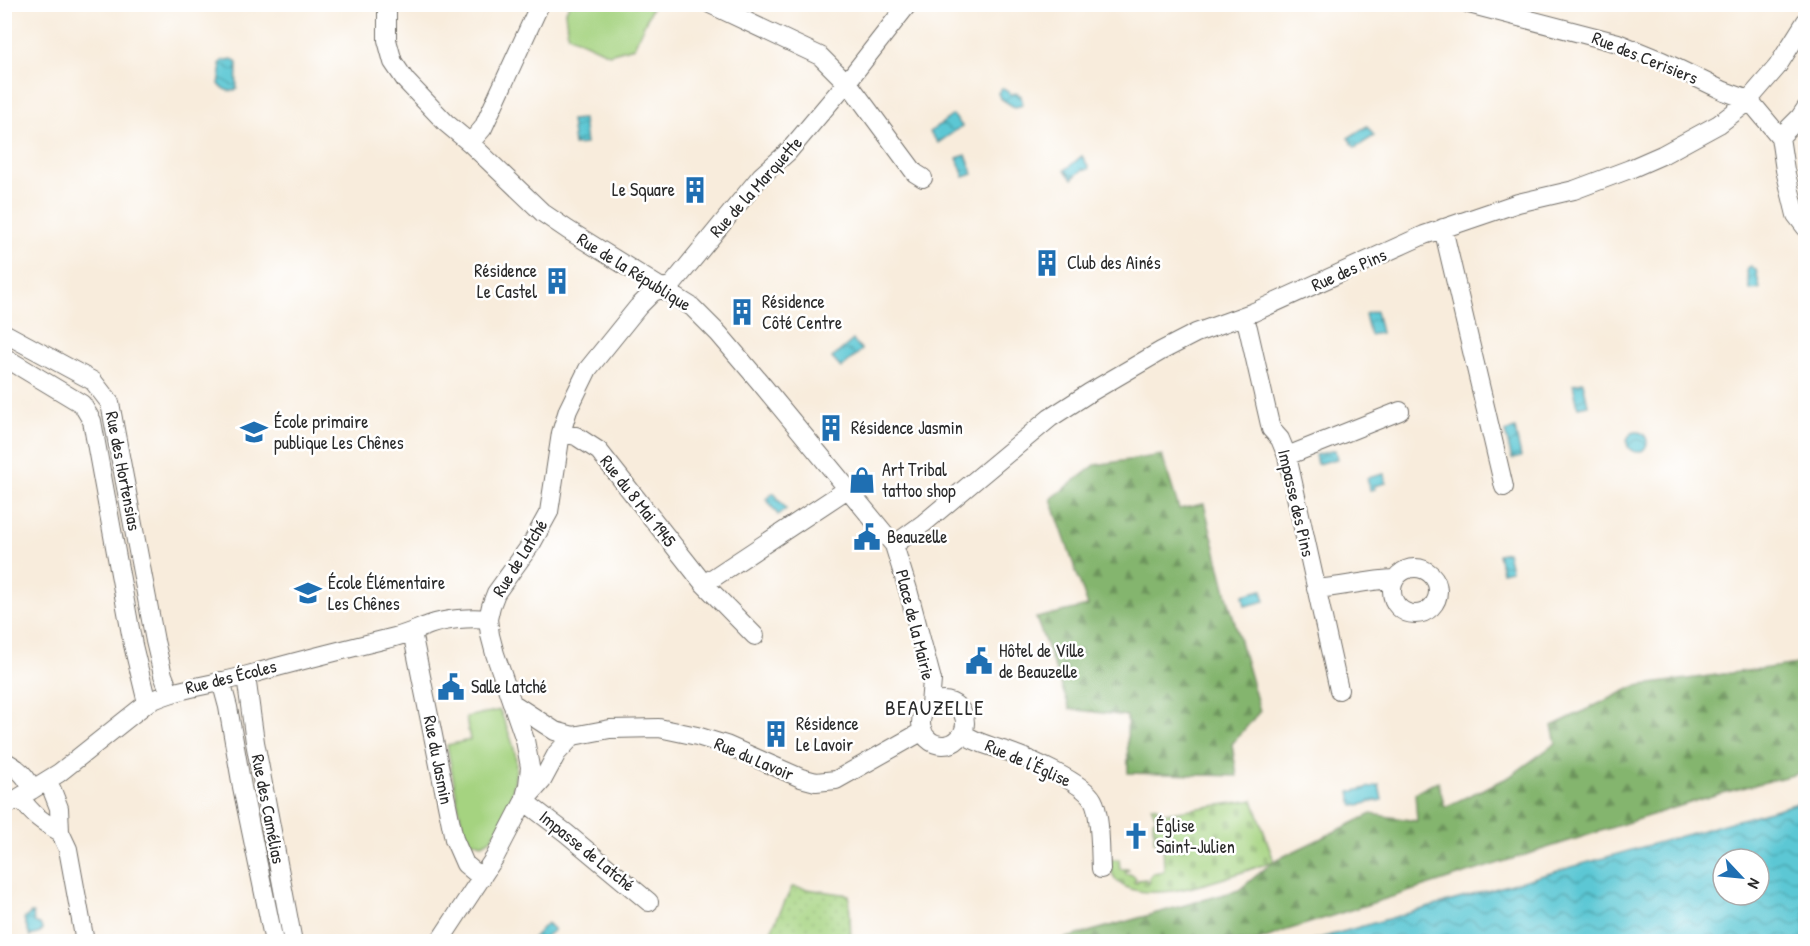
<svg xmlns="http://www.w3.org/2000/svg" width="1810" height="946" font-family="'Patrick Hand',sans-serif">
	<defs>
		<pattern id="forest-firs" width="22" height="20" patternUnits="userSpaceOnUse" patternTransform="scale(1.5)"><rect width="22" height="20" fill="#84b56e"/><path d="M5 1l3.5 6h-7zM16 11l3.5 6h-7z" fill="#6c935b"/></pattern>
		<pattern id="cemetery-stones" width="16" height="16" patternUnits="userSpaceOnUse" patternTransform="scale(1.5)"><rect width="16" height="16" fill="#a5d380"/><path d="M2 7V4a2 2 0 0 1 4 0v3zM10 15v-3a2 2 0 0 1 4 0v3z" fill="#8eb56f"/></pattern>
		<pattern id="garden-dots" width="8" height="8" patternUnits="userSpaceOnUse" patternTransform="scale(1.5)"><rect width="8" height="8" fill="#a5d380"/><path d="M2 2h.1M6 6h.1" fill="none" stroke="#8eb56f" stroke-width="1.8" stroke-linecap="round"/></pattern>
		<pattern id="water-waves" width="16" height="10" patternUnits="userSpaceOnUse" patternTransform="scale(1.5)"><rect width="16" height="10" fill="#5bc7d4"/><path d="M0 5q4-4 8 0t8 0" fill="none" stroke="#4ba2ac"/></pattern>
	</defs>
	<rect width="100%" height="100%" fill="#fff"/>
	<filter id="ink" filterUnits="userSpaceOnUse"><feTurbulence type="fractalNoise" baseFrequency=".0167" numOctaves="2"/><feDisplacementMap in="SourceGraphic" scale="12" xChannelSelector="R" yChannelSelector="G"/><feConvolveMatrix kernelMatrix="1 2 1 2 8 2 1 2 1" color-interpolation-filters="sRGB"/></filter>
	<filter id="wash" filterUnits="userSpaceOnUse"><feTurbulence type="fractalNoise" baseFrequency=".008" numOctaves="4" result="noise"/><feDisplacementMap in="SourceGraphic" scale="24" xChannelSelector="R" yChannelSelector="G"/><feGaussianBlur stdDeviation="1.35" result="paint"/><feColorMatrix in="noise" values="0 0 0 0 0 0 0 0 0 0 0 0 0 0 0 0 0 1.4 0 .05"/><feComposite in="paint" operator="in"/></filter>
	<g filter="url(#wash)">
		<rect width="100%" height="100%" fill="#f8ecdc"/>
		<path fill="url(#forest-firs)" stroke="#58704c" stroke-width="1.5" d="M 1162,455 L 1179,509 L 1204,504 L 1226,592 L 1260,711 L 1232,744 L 1237,776 L 1128,773 L 1127,716 L 1070,709 L 1036,618 L 1088,606 L 1051,499 L 1095,465 Z
			M 1805,663 L 1805,772 L 1715,795 L 1284,931 L 1258,941 L 1056,941 L 1239,890 L 1274,861 L 1371,814 L 1417,821 L 1415,793 L 1438,781 L 1445,807 L 1509,777 L 1556,743 L 1552,726 L 1636,686 Z"/>
		<path fill="url(#cemetery-stones)" stroke="#687f56" stroke-width="1.5" d="M 1253,800 L 1274,861 C 1239,873 1148,911 1117,881 C 1112,876 1110,867 1107,860 L 1119,859 L 1120,869 L 1129,869 L 1129,870 L 1125,871 L 1126,874 L 1130,874 L 1136,878 L 1134,882 L 1136,883 L 1138,880 L 1146,879 L 1148,883 L 1150,882 L 1149,878 L 1154,873 L 1164,871 L 1163,842 L 1154,841 L 1154,831 L 1157,830 L 1153,829 L 1153,820 L 1156,818 L 1151,806 L 1157,807 L 1158,814 Z"/>
		<path fill="#a5d380" stroke="#687f56" stroke-width="1.5" d="M 569,5 L 569,4 L 653,5 L 634,47 L 609,54 L 568,35 L 565,13 Z
			M 500,710 C 506,727 516,746 516,764 C 516,786 507,819 493,836 C 491,840 486,842 482,844 L 471,841 L 463,831 L 447,745 L 470,740 L 466,717 Z"/>
		<path fill="url(#garden-dots)" stroke="#687f56" stroke-width="1.5" d="M 792,887 L 849,895 L 851,941 L 766,941 Z"/>
		<path fill="url(#water-waves)" stroke="#437980" stroke-width="1.5" fill-rule="evenodd" d="M 232,59 L 237,63 C 237,72 236,80 237,88 C 232,94 223,90 219,84 L 221,72 L 220,64 L 222,61 Z
			M 1002,88 L 1011,94 L 1017,93 L 1021,96 L 1022,104 L 1020,106 L 1014,107 L 1000,98 L 998,93 Z
			M 953,115 L 962,126 L 938,143 L 930,132 Z
			M 583,119 L 586,144 L 574,145 L 571,120 Z
			M 1367,126 L 1374,136 L 1355,148 L 1348,138 Z
			M 966,155 L 973,174 L 964,177 L 957,158 Z
			M 1082,156 L 1089,168 L 1086,170 L 1083,169 L 1072,179 L 1065,170 Z
			M 1751,266 L 1756,270 L 1760,289 L 1750,290 L 1747,272 L 1748,268 Z
			M 1376,311 L 1381,333 L 1370,335 L 1365,314 Z
			M 853,340 L 862,350 L 841,368 L 832,358 Z
			M 1583,382 L 1588,405 L 1578,407 L 1573,384 Z
			M 1515,429 L 1521,457 L 1512,459 L 1505,432 Z
			M1627 442a10 10 0 1 1 20 0a10 10 0 1 1-20 0Z
			M 1335,450 L 1337,459 L 1317,464 L 1315,455 Z
			M 1384,474 L 1386,483 L 1374,486 L 1375,489 L 1370,490 L 1367,478 Z
			M 774,493 L 786,509 L 778,515 L 766,499 Z
			M 1507,552 L 1511,570 L 1502,572 L 1498,554 Z
			M 1262,590 L 1265,601 L 1245,606 L 1243,595 Z
			M 1379,785 L 1382,800 L 1353,806 L 1350,792 Z
			M 1805,801 L 1805,941 L 1310,941 ZM 1723,859 L 1759,859 L 1759,895 L 1723,895 Z
			M 31,913 L 33,913 L 34,922 L 40,924 L 42,929 L 40,933 L 30,936 L 24,919 Z
			M 547,923 L 554,930 L 540,941 L 533,941 L 531,940 Z"/>
	</g>
	<g filter="url(#ink)">
		<g fill="none" stroke-linecap="round" stroke-linejoin="round">
			<defs>
				<path id="minor" d="M 387,4 L 387,40 L 393,62 L 406,81 L 446,123 L 470,143 L 543,213 L 568,230 L 692,307 L 719,334 L 759,381 L 894,545 L 908,590 L 932,680 L 930,705
					M 710,4 L 820,56 L 852,88 L 915,173 L 923,178
					M 1469,4 L 1618,43 L 1662,61 L 1724,91 L 1749,100 L 1780,137
					M 1780,137 L 1785,170 L 1796,215 L 1806,228
					M 1780,137 L 1800,117 L 1806,108
					M 470,143 L 483,128 L 540,4
					M 1443,228 L 1504,487
					M 1244,316 L 1248,328 L 1271,429 L 1280,439 L 1287,456 L 1339,690
					M 4,333 L 93,381 L 110,403 L 155,641 L 163,675 L 170,693
					M 4,357 L 82,404 L 92,421 L 133,645 L 147,703
					M 561,433 L 576,436 L 599,451 L 704,584 L 755,636
					M 1287,456 L 1400,411
					M 894,545 L 924,523 L 1050,418 L 1089,393 L 1161,351 L 1196,333 L 1254,312 L 1424,235 L 1518,203 L 1574,190 L 1630,169 L 1662,155 L 1719,124 L 1745,104 L 1777,67 L 1806,21
					M1392 591a23 23 0 1 1 46 0a23 23 0 1 1-46 0Z
					M 704,584 L 849,488
					M 1316,589 C 1343,587 1368,580 1395,579
					M 412,632 L 454,839 L 465,864 L 482,878
					M 246,676 L 255,742 L 293,942
					M 221,681 L 228,707 L 242,787 L 274,942
					M921 723a22 22 0 1 1 44 0a22 22 0 1 1-44 0Z
					M 512,703 L 555,731 L 573,736 L 610,729 L 659,728 L 697,736 L 726,745 L 801,778 L 816,782 L 836,780 L 923,731
					M 963,733 C 975,743 994,747 1009,752 C 1029,759 1083,782 1093,800 C 1101,814 1100,852 1101,869
					M 4,761 C 18,768 27,776 32,790
					M 46,781 L 52,790 L 59,808 L 60,832 L 68,849 L 85,942
					M 20,797 C 32,815 43,822 60,832
					M 526,799 L 542,781 L 557,753 L 573,736
					M 524,801 L 566,833 L 649,902
					M 4,807 L 59,773 L 147,703 C 179,687 214,685 248,675 C 297,661 346,649 395,637 C 407,634 418,629 429,625 C 446,619 470,617 488,619
					M 439,942 L 495,857 L 524,801 L 528,785 L 530,767 L 525,740 L 495,654 L 490,635 L 488,619 L 491,606 L 496,593 L 532,543 L 549,512 L 561,433 L 568,410 L 588,369 L 638,307 L 653,292 L 672,285 L 761,176 L 788,152 L 847,82 L 908,4"/>
			</defs>
			<use href="#minor" stroke="#736f69" stroke-width="20"/>
			<use href="#minor" stroke="#fff" stroke-width="18"/>
		</g>
	</g>
	<defs>
		<symbol id="building-bare" viewBox="-9 -9 18 18"><path d="M-4-6H4V6H1V3H-1V6H-4ZM-2.5-4.3h1.7v1.8h-1.7ZM.8-4.3h1.7v1.8H.8ZM-2.5-1h1.7V.8h-1.7ZM.8-1h1.7V.8H.8Z" fill="#1f6fb2" stroke="#fff" stroke-width="2.5" paint-order="stroke"/></symbol>
		<symbol id="school-bare" viewBox="-9 -9 18 18"><path d="M0-5L7-2L0 1L-7-2ZM-4 1L0 2.5L4 1V4Q0 6-4 4Z" fill="#1f6fb2" stroke="#fff" stroke-width="2.5" paint-order="stroke"/></symbol>
		<symbol id="shop-bare" viewBox="-9 -9 18 18"><path d="M-5-2.5h2.3a2.7 3.5 0 0 1 5.4 0H5L5.5 6h-11ZM-1.5-2.5h3a1.5 2.3 0 0 0-3 0Z" fill="#1f6fb2" stroke="#fff" stroke-width="2.5" paint-order="stroke"/></symbol>
		<symbol id="civic-bare" viewBox="-9 -9 18 18"><path d="M-.6-6.5H3V-4.5H.6V-3L4-1V1h2V6H-6V1h2V-1L-.6-3ZM-1.2 2.5V6h2.4V2.5Z" fill="#1f6fb2" stroke="#fff" stroke-width="2.5" paint-order="stroke"/></symbol>
		<symbol id="church-bare" viewBox="-9 -9 18 18"><path d="M-1.2-6h2.4v3.5h3.3v2.4h-3.3V6h-2.4V-.1h-3.3v-2.4h3.3Z" fill="#1f6fb2" stroke="#fff" stroke-width="2.5" paint-order="stroke"/></symbol>
	</defs>
	<g fill-rule="evenodd">
		<use href="#building-bare" x="676" y="171" width="38" height="38"/>
		<use href="#building-bare" x="1028" y="244" width="38" height="38"/>
		<use href="#building-bare" x="538" y="262" width="38" height="38"/>
		<use href="#building-bare" x="723" y="293" width="38" height="38"/>
		<use href="#building-bare" x="812" y="409" width="38" height="38"/>
		<use href="#school-bare" x="235" y="413" width="38" height="38"/>
		<use href="#shop-bare" x="843" y="461" width="38" height="38"/>
		<use href="#civic-bare" x="848" y="518" width="38" height="38"/>
		<use href="#school-bare" x="289" y="574" width="38" height="38"/>
		<use href="#civic-bare" x="960" y="642" width="38" height="38"/>
		<use href="#civic-bare" x="432" y="668" width="38" height="38"/>
		<use href="#building-bare" x="757" y="715" width="38" height="38"/>
		<use href="#church-bare" x="1117" y="817" width="38" height="38"/>
	</g>
	<g text-anchor="middle" stroke-width="5" stroke-linejoin="round" paint-order="stroke">
		<g font-size="18" fill="#2b2b2b" stroke="#fff">
			<text transform="translate(1645 58) rotate(22)" y="6">Rue des Cerisiers</text>
			<text transform="translate(756 187) rotate(-48)" y="6">Rue de la Marquette</text>
			<text transform="translate(1349 270) rotate(-24)" y="6">Rue des Pins</text>
			<text transform="translate(634 272) rotate(32)" y="6">Rue de la République</text>
			<text transform="translate(123 471) rotate(79)" y="6">Rue des Hortensias</text>
			<text transform="translate(638 501) rotate(52)" y="6">Rue du 8 Mai 1945</text>
			<text transform="translate(1296 503) rotate(77)" y="6">Impasse des Pins</text>
			<text transform="translate(520 558) rotate(-58)" y="6">Rue de Latché</text>
			<text transform="translate(915 625) rotate(76)" y="6">Place de la Mairie</text>
			<text transform="translate(231 677) rotate(-14)" y="6">Rue des Écoles</text>
			<text transform="translate(754 759) rotate(23)" y="6">Rue du Lavoir</text>
			<text transform="translate(438 760) rotate(79)" y="6">Rue du Jasmin</text>
			<text transform="translate(1028 763) rotate(24)" y="6">Rue de l'Église</text>
			<text transform="translate(268 809) rotate(79)" y="6">Rue des Camélias</text>
			<text transform="translate(587 851) rotate(39)" y="6">Impasse de Latché</text>
		</g>
		<g font-size="18" fill="#2b2b2b" stroke="#fff" text-anchor="start">
			<text x="675" y="196" text-anchor="end">Le Square</text>
			<text x="1067" y="269">Club des Ainés</text>
			<text x="537" y="277" text-anchor="end">Résidence<tspan x="537" dy="21">Le Castel</tspan></text>
			<text x="762" y="308">Résidence<tspan x="762" dy="21">Côté Centre</tspan></text>
			<text x="274" y="428">École primaire<tspan x="274" dy="21">publique Les Chênes</tspan></text>
			<text x="851" y="434">Résidence Jasmin</text>
			<text x="882" y="476">Art Tribal<tspan x="882" dy="21">tattoo shop</tspan></text>
			<text x="887" y="543">Beauzelle</text>
			<text x="328" y="589">École Élémentaire<tspan x="328" dy="21">Les Chênes</tspan></text>
			<text x="999" y="657">Hôtel de Ville<tspan x="999" dy="21">de Beauzelle</tspan></text>
			<text x="471" y="693">Salle Latché</text>
			<text x="796" y="730">Résidence<tspan x="796" dy="21">Le Lavoir</tspan></text>
			<text x="1156" y="832">Église<tspan x="1156" dy="21">Saint-Julien</tspan></text>
		</g>
		<g font-size="21" letter-spacing="1.5" fill="#2b2b2b" stroke="#fff">
			<text x="935" y="715">BEAUZELLE</text>
		</g>
	</g>
	<rect width="1810" height="946" fill="none" stroke="#fff" stroke-width="24"/>
	<g transform="translate(1741 877) rotate(116)"><circle r="28" fill="#ffffff" stroke="#aaaaaa" stroke-width="1.5"/>
	<path d="M0-4.5L10 22L0 15L-10 22Z" fill="#1f6fb2"/>
	<text y="-9" font-size="16" font-weight="bold" text-anchor="middle" fill="#2b2b2b">N</text>
	</g>
</svg>
